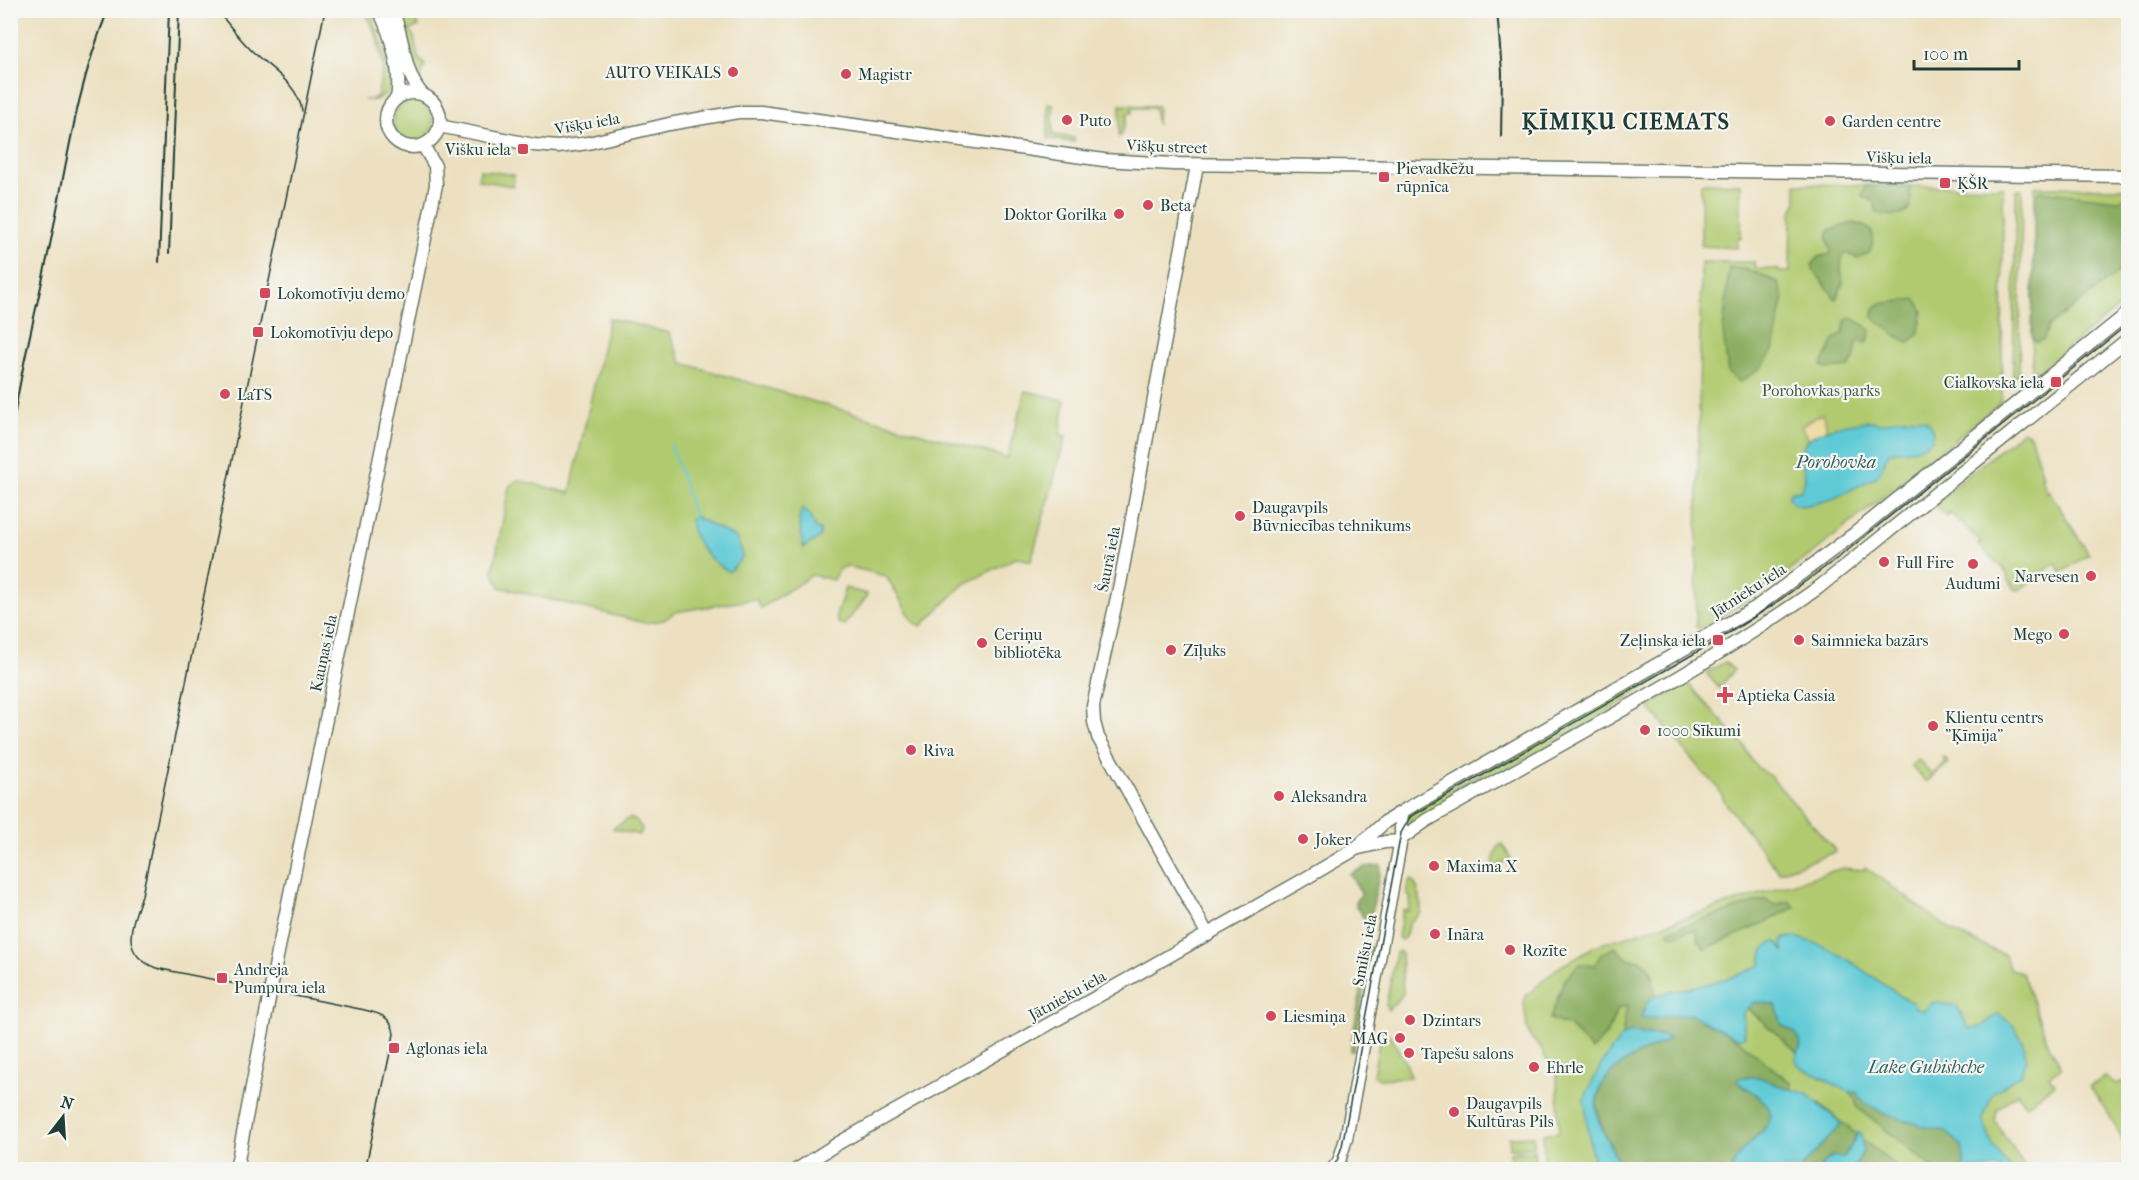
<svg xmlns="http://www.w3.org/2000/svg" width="2139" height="1180" font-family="'IM FELL French Canon',serif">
	<rect width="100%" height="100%" fill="#f6f6f2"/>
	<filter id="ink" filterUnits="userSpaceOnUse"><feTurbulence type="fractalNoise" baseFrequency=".0167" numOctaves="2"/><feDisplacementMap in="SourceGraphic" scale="12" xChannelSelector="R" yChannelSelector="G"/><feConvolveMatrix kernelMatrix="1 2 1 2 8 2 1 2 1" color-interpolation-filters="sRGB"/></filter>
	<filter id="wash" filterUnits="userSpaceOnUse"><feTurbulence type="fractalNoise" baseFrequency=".008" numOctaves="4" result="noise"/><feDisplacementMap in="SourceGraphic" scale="24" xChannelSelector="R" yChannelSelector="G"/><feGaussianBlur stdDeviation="1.35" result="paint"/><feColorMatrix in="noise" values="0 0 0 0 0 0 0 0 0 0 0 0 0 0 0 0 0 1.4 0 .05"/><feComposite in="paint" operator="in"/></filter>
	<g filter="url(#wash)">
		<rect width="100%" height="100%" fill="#ece0c0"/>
		<path fill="#b1ca6f" stroke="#688452" stroke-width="1.5" fill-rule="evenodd" d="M 365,11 L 369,11 C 377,23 391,71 390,85 C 390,89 389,90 386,94 L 375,100 L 364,100 L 371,100 L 378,95 L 383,66 L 376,35 Z
			M 399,11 L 407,11 L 419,26 L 410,30 L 414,37 L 418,58 L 425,64 L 420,81 L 416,71 L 413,71 L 406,29 Z
			M393 121a20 20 0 1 1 40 0a20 20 0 1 1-40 0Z
			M 1048,104 L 1053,104 L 1053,135 L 1074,138 L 1074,142 L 1048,139 Z
			M 1120,105 L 1158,106 L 1157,125 L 1154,108 L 1132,108 L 1132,113 L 1128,113 L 1122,134 L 1119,137 Z
			M 480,170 L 514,175 L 513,186 L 478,180 Z
			M 1701,183 L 1741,184 L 1741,238 L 1737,238 L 1737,248 L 1701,246 Z
			M 1796,184 L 2003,187 L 2002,399 L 1999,404 L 1812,554 L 1760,592 L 1701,629 L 1698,628 L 1696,626 L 1701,262 L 1755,262 L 1756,269 L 1778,269 L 1779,272 L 1790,272 L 1791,214 L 1796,203 Z
			M 2035,187 L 2128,188 L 2128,300 L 2038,372 L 2033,370 L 2032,368 Z
			M 2016,189 L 2022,189 L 2019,375 L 2013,378 Z
			M 609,318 L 669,333 L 682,363 L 1007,458 L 1025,391 L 1065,400 L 1060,435 L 1066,436 L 1031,561 L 1017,557 L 963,585 L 921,626 L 914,623 L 886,576 L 846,566 L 838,570 L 833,580 L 812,575 L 761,608 L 756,599 L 675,612 L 664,620 L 645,623 L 500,587 L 493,571 L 509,487 L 517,480 L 570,493 Z
			M 2023,431 L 2030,435 L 2043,476 L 2041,477 L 2047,492 L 2049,491 L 2089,554 L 2061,573 L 2056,563 L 2019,590 L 2014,589 L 2004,569 L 1978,545 L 1981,541 L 1950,513 L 1947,517 L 1937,508 L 1935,502 Z
			M 845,588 L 867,594 L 865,599 L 844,625 L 838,623 L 836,617 Z
			M 1725,662 L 1734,670 L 1719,688 L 1706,673 Z
			M 1655,672 L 1659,679 L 1628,697 L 1629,699 L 1411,825 L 1407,816 L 1413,810 L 1469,778 L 1470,780 L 1504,761 L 1503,759 Z
			M 1688,683 L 1745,747 C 1753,764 1755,767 1771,777 L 1834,849 L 1835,852 L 1779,872 L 1724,801 C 1721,790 1712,779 1703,773 L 1650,708 L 1649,705 Z
			M 1944,757 L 1949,763 L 1926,782 L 1911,766 L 1918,759 L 1932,775 L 1945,763 L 1943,759 Z
			M 630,818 L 637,821 L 642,829 L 640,835 L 613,829 L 614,827 Z
			M 1502,844 L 1511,858 L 1496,867 L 1493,862 L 1498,847 Z
			M 1865,867 L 1957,934 L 2005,955 L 2009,968 L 2022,973 L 2049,1046 L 2062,1067 L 2049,1076 L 2055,1084 L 2026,1106 L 2017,1093 L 1997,1110 L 1995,1121 L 2026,1169 L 1965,1169 L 1962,1146 L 1850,1093 L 1857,1100 L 1856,1106 L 1935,1169 L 1899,1169 L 1862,1139 L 1853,1169 L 1819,1169 L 1831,1156 L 1820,1103 L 1800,1169 L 1732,1169 L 1791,1083 L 1720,1028 L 1742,1004 L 1798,1052 L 1761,995 L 1655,1016 L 1653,977 L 1649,966 L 1639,960 L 1628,959 L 1595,965 L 1550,1019 L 1569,1026 L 1592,1050 L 1608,1032 L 1617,1009 L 1628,1004 L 1623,1035 L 1596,1106 L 1600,1169 L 1545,1169 L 1543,1134 L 1559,1132 L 1557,1072 L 1559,1069 L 1546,1059 L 1541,1047 L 1531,1038 L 1527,1028 L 1524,1002 L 1526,996 L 1556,969 L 1595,946 L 1842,868 L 1864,870 ZM 1766,899 L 1774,905 L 1698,940 L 1697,929 L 1669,931 Z
			M 1411,879 C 1420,888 1421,901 1421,913 L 1409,923 L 1405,937 L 1401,940 L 1398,937 L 1403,910 L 1408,911 L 1411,898 L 1407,894 L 1409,881 Z
			M 1369,946 L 1372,946 L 1353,1050 L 1350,1051 Z
			M 1399,951 L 1401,953 L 1403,994 L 1388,1010 L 1386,1005 L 1396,953 Z
			M 1381,1032 L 1390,1035 L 1407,1065 L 1411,1077 L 1379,1079 L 1373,1075 Z
			M 2105,1077 L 2115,1084 L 2125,1081 L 2128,1083 L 2128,1169 L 2126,1169 C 2130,1138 2106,1112 2090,1086 Z
			M 1534,1136 L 1534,1147 L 1510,1148 L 1509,1137 Z
			M 1534,1151 L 1535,1163 L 1510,1164 L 1510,1152 Z"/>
		<path fill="#8cae62" stroke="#56764b" stroke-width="1.5" d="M 1865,186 L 1911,187 C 1910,192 1911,197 1911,202 C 1910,220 1888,216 1877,213 L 1874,201 L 1862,197 Z
			M 2040,191 L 2118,200 L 2128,197 L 2128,265 L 2048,327 L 2044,339 L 2036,342 L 2032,336 L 2035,196 Z
			M 1853,223 C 1872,226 1878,234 1869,253 L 1857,258 L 1845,253 L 1842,256 L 1841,272 L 1843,284 L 1836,299 L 1814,271 L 1812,264 L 1819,257 L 1831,254 C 1831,245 1824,239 1830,230 Z
			M 1729,267 L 1747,270 L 1765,276 L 1778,283 L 1784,297 L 1773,351 L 1761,368 L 1740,382 L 1728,373 L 1723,331 Z
			M 1916,299 L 1923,311 L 1918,335 L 1908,343 L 1898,337 L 1873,317 L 1874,309 L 1879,304 Z
			M 1851,317 L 1871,330 L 1868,341 L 1866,343 L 1857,342 L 1854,359 L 1849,367 L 1829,369 L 1821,366 L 1835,339 L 1843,334 L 1845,321 Z
			M 1381,865 L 1369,926 L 1356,906 L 1356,900 L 1362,894 L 1350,874 L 1365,867 Z
			M 1766,899 L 1774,905 L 1789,901 L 1795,907 L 1764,923 L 1705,949 L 1698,940 L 1697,929 L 1672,936 L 1668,931 Z
			M 1615,947 L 1628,959 L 1639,960 L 1649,966 L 1656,995 C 1648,1000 1644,1008 1641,1017 C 1655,1019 1681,1012 1692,1015 C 1724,1024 1764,1062 1791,1083 L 1792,1089 L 1787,1089 L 1759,1077 L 1738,1082 C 1809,1124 1743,1131 1732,1169 L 1622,1169 C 1616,1155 1602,1132 1599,1118 C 1587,1073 1638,1055 1670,1039 C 1660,1032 1643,1036 1631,1032 L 1622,1036 L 1627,1005 L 1617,1009 L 1608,1032 L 1592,1050 L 1569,1026 L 1550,1019 L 1564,981 L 1579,964 L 1595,965 L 1601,954 Z
			M 1754,1002 L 1776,1005 L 1782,1025 L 1796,1033 L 1801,1046 L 1797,1052 L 1747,1007 Z
			M 1849,1092 L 1857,1092 L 1923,1126 L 1945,1131 L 1962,1146 L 1965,1169 L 1935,1169 L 1856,1106 L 1856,1100 Z
			M 1819,1103 L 1856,1134 L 1853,1143 L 1842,1158 L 1831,1156 L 1819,1169 L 1800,1170 L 1841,1124 L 1818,1104 Z
			M 1862,1139 L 1899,1169 L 1853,1170 L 1863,1151 Z"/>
		<path fill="#eeda9e" stroke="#868c69" stroke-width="1.5" d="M 1821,414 L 1824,415 L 1827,430 L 1808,439 L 1801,426 Z"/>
		<path fill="#5ecad6" stroke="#3e8485" stroke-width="1.5" d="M 1901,418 L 1920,418 L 1928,421 L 1933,432 L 1932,439 L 1925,445 L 1913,450 L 1895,451 L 1888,454 L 1878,476 L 1835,498 L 1814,504 L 1800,506 L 1794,504 L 1789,498 L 1790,492 L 1801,490 C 1812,470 1795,462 1804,445 C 1813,428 1851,423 1869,421 C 1873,421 1878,423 1883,423 C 1889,422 1895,419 1901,418 Z
			M 802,509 L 808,513 L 816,529 L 820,530 L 820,537 L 803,548 L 799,519 Z
			M 694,516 L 736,538 L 742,552 L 742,558 L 729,572 C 709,559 694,546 690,521 Z
			M 1792,937 C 1838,943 1873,982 1913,1003 L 1915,1008 L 1924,1011 L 1933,1002 L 1957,1006 L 1969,1029 L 1979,1028 L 1998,1014 L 2013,1025 L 2024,1043 L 2026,1058 L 2020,1075 L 1993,1093 L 1983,1119 L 1993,1146 L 2011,1169 L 1965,1169 L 1962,1146 L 1945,1131 L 1923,1126 L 1884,1114 L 1861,1100 L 1857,1092 L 1849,1092 L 1798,1066 L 1795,1060 L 1801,1046 L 1796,1033 L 1782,1025 L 1776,1005 L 1754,1002 L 1743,1013 L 1745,1036 L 1739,1039 L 1690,1014 L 1655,1018 L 1641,1018 C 1645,1008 1647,1000 1656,995 C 1692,986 1729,982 1761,965 C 1762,953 1763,947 1774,941 L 1778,943 L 1784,952 L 1782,942 L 1785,938 Z
			M 1631,1032 C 1644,1036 1660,1032 1670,1039 C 1638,1055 1587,1072 1598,1118 C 1602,1132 1616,1156 1622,1169 L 1596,1169 L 1591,1150 L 1584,1099 L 1602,1063 L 1622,1036 Z
			M 1744,1077 L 1759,1077 L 1787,1089 L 1792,1089 L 1807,1094 L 1842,1124 L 1800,1169 L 1732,1169 C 1743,1131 1810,1124 1737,1082 L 1739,1078 Z
			M 1858,1132 L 1861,1134 L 1863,1151 L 1853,1169 L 1819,1169 C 1826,1161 1831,1153 1842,1158 L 1853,1143 Z"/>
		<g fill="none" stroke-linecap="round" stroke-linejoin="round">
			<path stroke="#5ecad6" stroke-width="2" d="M 671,444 L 694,516"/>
		</g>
	</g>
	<g filter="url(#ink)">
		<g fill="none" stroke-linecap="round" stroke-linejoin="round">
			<defs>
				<path id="secondary" d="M 379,10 C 391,34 402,72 397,98
					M 392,10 C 405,37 402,73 423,95
					M386 120a27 27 0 1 1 54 0a27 27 0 1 1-54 0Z
					M 439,126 L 534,145 L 558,147 L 588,143 L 669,124 L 738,112 L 761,112 L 1104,160 L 1173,164 L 2128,176
					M 1197,165 L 1120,584 L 1093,706 L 1094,722 L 1098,737 L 1208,935
					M 1401,839 L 1426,821 C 1558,745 1694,675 1818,588 L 2128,339
					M 1355,849 L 1385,842 L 1401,841
					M 236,1170 L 277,957 L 436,185 L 435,166 L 423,145
					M 796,1170 L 837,1144 L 1296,884 L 1354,850 L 1385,822 L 1403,811 L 1755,608 L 1854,534 L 2128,313
					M 1332,1170 L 1339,1161 L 1346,1139 L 1401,839 L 1401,820 L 1403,811"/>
			</defs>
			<use href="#secondary" stroke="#677665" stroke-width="15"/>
			<use href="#secondary" stroke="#fff" stroke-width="12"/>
			<path stroke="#1f3d34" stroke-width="1.5" d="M 217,10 C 228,24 239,38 251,50 C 270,69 298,83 302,111
				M 325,10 L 142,895 C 132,925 118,953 156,968 L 360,1009 C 377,1013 392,1015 394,1034 L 365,1170
				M 1330,1170 L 1337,1161 L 1342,1146 L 1401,833 L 1410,817 L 1718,640 L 1773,605 L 1843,554 L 2128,324"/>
			<path stroke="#1f3d34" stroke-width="2" d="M 1497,10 L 1502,72 L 1501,137
				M 169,253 L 179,10
				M 159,262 L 169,10
				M 10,447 C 18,379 36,312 50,245 C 66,167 77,85 108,10"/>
		</g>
	</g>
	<g fill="#d1495b" stroke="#f6f6f2" stroke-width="2">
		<circle cx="733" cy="72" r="6"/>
		<circle cx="846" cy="74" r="6"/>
		<circle cx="1067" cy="120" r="6"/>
		<circle cx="1830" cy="121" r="6"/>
		<rect x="517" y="143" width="12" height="12" rx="3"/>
		<rect x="1378" y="171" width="12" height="12" rx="3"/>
		<rect x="1939" y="177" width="12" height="12" rx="3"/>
		<circle cx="1148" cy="205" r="6"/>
		<circle cx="1119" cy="214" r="6"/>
		<rect x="259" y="287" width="12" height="12" rx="3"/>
		<rect x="252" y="326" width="12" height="12" rx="3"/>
		<rect x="2050" y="376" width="12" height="12" rx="3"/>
		<circle cx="225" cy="394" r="6"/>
		<circle cx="1240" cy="516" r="6"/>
		<circle cx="1884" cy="562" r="6"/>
		<circle cx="1973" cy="564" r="6"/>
		<circle cx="2091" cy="576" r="6"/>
		<circle cx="2064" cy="634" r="6"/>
		<rect x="1712" y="634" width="12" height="12" rx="3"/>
		<circle cx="1799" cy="640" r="6"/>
		<circle cx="982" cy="643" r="6"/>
		<circle cx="1171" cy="650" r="6"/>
		<path d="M1722 686h6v6h6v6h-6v6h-6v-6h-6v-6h6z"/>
		<circle cx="1933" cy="726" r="6"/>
		<circle cx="1645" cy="730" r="6"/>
		<circle cx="911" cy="750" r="6"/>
		<circle cx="1279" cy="796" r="6"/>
		<circle cx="1303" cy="839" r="6"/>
		<circle cx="1434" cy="866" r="6"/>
		<circle cx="1435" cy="934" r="6"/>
		<circle cx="1510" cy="950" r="6"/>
		<rect x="216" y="972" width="12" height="12" rx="3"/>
		<circle cx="1271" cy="1016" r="6"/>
		<circle cx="1410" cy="1020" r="6"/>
		<circle cx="1400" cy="1038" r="6"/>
		<rect x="388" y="1042" width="12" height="12" rx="3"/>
		<circle cx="1409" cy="1053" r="6"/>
		<circle cx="1534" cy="1067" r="6"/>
		<circle cx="1454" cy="1112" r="6"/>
	</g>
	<g text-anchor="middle" stroke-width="4.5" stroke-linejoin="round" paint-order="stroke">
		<g font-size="16" fill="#1f3d34" stroke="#f6f6f2" text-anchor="start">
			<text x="721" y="78" text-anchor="end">AUTO VEIKALS</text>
			<text x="858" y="80">Magistr</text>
			<text x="1079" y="126">Puto</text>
			<text x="1842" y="127">Garden centre</text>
			<text x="511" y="155" text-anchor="end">Višku iela</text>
			<text x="1396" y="174">Pievadkēžu<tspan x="1396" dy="18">rūpnīca</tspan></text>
			<text x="1957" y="189">ĶŠR</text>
			<text x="1160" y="211">Beta</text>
			<text x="1107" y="220" text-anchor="end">Doktor Gorilka</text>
			<text x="277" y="299">Lokomotīvju demo</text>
			<text x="270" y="338">Lokomotīvju depo</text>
			<text x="2044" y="388" text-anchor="end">Cialkovska iela</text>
			<text x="237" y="400">LaTS</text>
			<text x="1252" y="513">Daugavpils<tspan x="1252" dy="18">Būvniecības tehnikums</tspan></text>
			<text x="1896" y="568">Full Fire</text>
			<text x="2079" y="582" text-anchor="end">Narvesen</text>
			<text x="1973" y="589" text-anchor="middle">Audumi</text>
			<text x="994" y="640">Ceriņu<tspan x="994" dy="18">bibliotēka</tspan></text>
			<text x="2052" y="640" text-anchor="end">Mego</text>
			<text x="1706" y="646" text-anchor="end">Zeļinska iela</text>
			<text x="1811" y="646">Saimnieka bazārs</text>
			<text x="1183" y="656">Zīļuks</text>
			<text x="1737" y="701">Aptieka Cassia</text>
			<text x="1945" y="723">Klientu centrs<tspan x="1945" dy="18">"Ķīmija"</tspan></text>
			<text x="1657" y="736">1000 Sīkumi</text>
			<text x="923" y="756">Riva</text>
			<text x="1291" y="802">Aleksandra</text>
			<text x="1315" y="845">Joker</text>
			<text x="1446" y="872">Maxima X</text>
			<text x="1447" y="940">Ināra</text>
			<text x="1522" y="956">Rozīte</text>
			<text x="234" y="975">Andreja<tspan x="234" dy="18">Pumpura iela</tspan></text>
			<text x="1283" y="1022">Liesmiņa</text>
			<text x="1422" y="1026">Dzintars</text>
			<text x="1388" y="1044" text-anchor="end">MAG</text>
			<text x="406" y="1054">Aglonas iela</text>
			<text x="1421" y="1059">Tapešu salons</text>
			<text x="1546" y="1073">Ehrle</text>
			<text x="1466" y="1109">Daugavpils<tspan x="1466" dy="18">Kultūras Pils</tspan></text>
		</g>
		<g font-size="16" fill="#1f3d34" stroke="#f6f6f2">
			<text transform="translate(587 123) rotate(-10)" y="6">Višķu iela</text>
			<text transform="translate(1167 146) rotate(2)" y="6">Višķu street</text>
			<text transform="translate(1899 157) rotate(1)" y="6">Višķu iela</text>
			<text transform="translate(1108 559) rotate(-79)" y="6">Šaurā iela</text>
			<text transform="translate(1748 590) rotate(-33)" y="6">Jātnieku iela</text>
			<text transform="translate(323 653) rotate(-78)" y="6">Kauņas iela</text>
			<text transform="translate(1364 950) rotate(-79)" y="6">Smilšu iela</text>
			<text transform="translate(1067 995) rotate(-29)" y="6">Jātnieku iela</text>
		</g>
		<g font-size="16" fill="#3c5940" stroke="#f6f6f2">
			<text x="1821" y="396">Porohovkas parks</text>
		</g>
		<g font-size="18" font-style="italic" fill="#2f605c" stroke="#f6f6f2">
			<text x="1836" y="468">Porohovka</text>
			<text x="1926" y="1073">Lake Gubishche</text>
		</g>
		<g font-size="22" font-weight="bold" letter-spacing="1.5" fill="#1f3d34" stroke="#f6f6f2">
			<text x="1626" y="129">ĶĪMIĶU CIEMATS</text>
		</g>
	</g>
	<rect width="2139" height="1180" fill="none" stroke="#f6f6f2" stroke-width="36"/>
	<g transform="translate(63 1117) rotate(17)" stroke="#f6f6f2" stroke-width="4.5" paint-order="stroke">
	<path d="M0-4.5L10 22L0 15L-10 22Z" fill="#1f3d34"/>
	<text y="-9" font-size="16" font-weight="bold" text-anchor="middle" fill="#1f3d34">N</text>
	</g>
	<path d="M1914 60v9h105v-9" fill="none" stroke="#1f3d34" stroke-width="3"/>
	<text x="1923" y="60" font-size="18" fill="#1f3d34" stroke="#f6f6f2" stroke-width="4.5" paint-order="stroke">100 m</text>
</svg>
